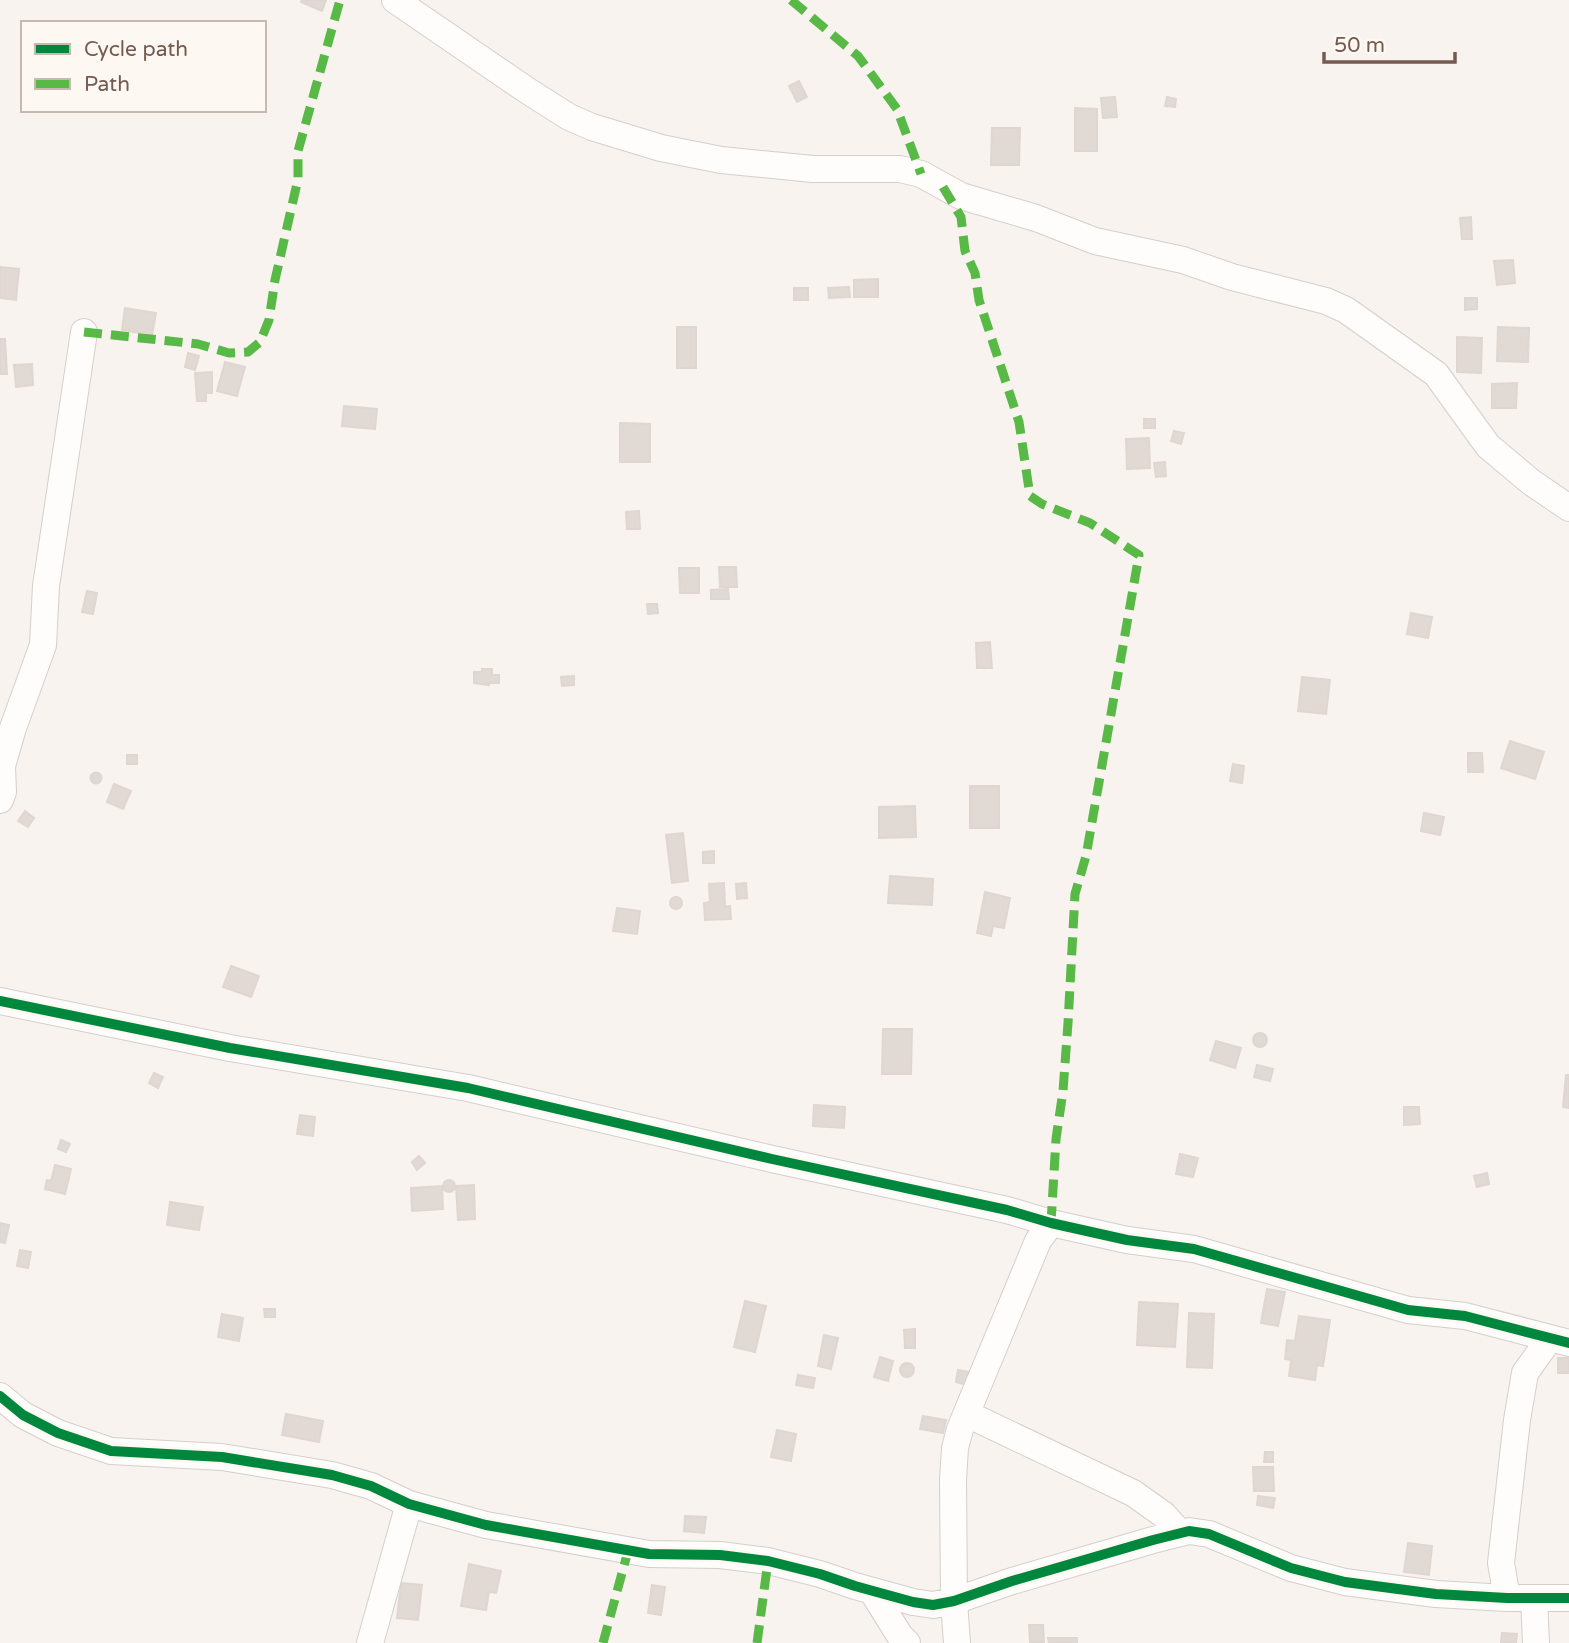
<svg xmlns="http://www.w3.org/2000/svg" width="1569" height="1643" font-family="'Varela Round',sans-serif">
	<rect width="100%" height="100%" fill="#f8f3ee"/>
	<path fill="#e1d9d4" stroke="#e0d6d1" stroke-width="2" d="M 302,0 L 326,0 L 322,11 L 301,2 Z
		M 799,81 L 807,97 L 797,102 L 789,86 Z
		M 1115,97 L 1117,117 L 1103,118 L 1101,98 Z
		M 1167,97 L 1176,99 L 1175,107 L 1165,106 Z
		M 1075,108 L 1097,109 L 1097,151 L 1075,151 Z
		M 992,128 L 1020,128 L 1019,165 L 991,165 Z
		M 1471,217 L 1472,239 L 1462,239 L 1460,218 Z
		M 1513,260 L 1515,283 L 1497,285 L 1494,261 Z
		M 0,267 L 19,269 L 16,300 L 0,298 Z
		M 878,279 L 878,297 L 854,297 L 854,280 Z
		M 849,287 L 850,297 L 829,298 L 828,288 Z
		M 794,288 L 808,288 L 808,300 L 794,300 Z
		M 1465,298 L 1477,298 L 1477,309 L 1465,310 Z
		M 125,308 L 156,313 L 152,335 L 122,330 Z
		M 677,327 L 696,327 L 696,368 L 677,368 Z
		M 1498,327 L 1529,328 L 1528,362 L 1497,361 Z
		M 1457,337 L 1482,338 L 1481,373 L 1457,372 Z
		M 0,339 L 5,339 L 7,374 L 0,374 Z
		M 188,353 L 199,356 L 195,370 L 185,367 Z
		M 225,362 L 245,367 L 237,396 L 217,391 Z
		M 32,364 L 33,385 L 16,387 L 14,365 Z
		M 212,372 L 212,393 L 206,393 L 206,401 L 197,401 L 195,373 Z
		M 1517,383 L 1516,408 L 1492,408 L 1492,384 Z
		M 344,406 L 377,409 L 375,429 L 342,426 Z
		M 1144,419 L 1155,419 L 1155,428 L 1144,428 Z
		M 620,423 L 650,424 L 650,462 L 620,462 Z
		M 1174,431 L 1184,433 L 1181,444 L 1171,441 Z
		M 1149,438 L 1150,468 L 1127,469 L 1126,439 Z
		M 1165,462 L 1166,476 L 1156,477 L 1154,463 Z
		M 639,511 L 640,529 L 627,529 L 626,512 Z
		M 719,567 L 736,567 L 737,587 L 720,587 Z
		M 679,568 L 699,568 L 699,593 L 680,593 Z
		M 728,589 L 729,599 L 711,599 L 711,590 Z
		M 87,591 L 97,593 L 93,614 L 82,612 Z
		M 647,604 L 657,604 L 658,613 L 648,614 Z
		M 1411,613 L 1432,617 L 1428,638 L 1407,634 Z
		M 990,642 L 992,668 L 977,668 L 976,643 Z
		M 482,669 L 492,669 L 492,675 L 499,675 L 499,683 L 489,683 L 489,685 L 474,683 L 474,672 L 482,672 Z
		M 574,676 L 574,685 L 562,686 L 561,677 Z
		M 1302,677 L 1330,680 L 1326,714 L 1298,711 Z
		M 1510,741 L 1544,752 L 1535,779 L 1501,768 Z
		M 1468,753 L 1482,753 L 1483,772 L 1468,772 Z
		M 127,755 L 137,755 L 137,764 L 127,764 Z
		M 1233,764 L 1244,766 L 1242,783 L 1230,781 Z
		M90.5 778a5.5 5.5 0 1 1 11 0a5.5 5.5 0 1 1-11 0Z
		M 114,784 L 131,791 L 123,809 L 107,802 Z
		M 970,786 L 999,786 L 999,828 L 970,828 Z
		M 915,806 L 916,837 L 879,838 L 879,807 Z
		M 25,811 L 34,818 L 28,827 L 18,821 Z
		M 1424,813 L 1444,817 L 1440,835 L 1421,831 Z
		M 683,833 L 688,881 L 672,883 L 666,835 Z
		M 714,851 L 714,863 L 703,863 L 703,852 Z
		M 890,876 L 933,879 L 932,905 L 888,903 Z
		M 724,883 L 725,907 L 730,906 L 731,919 L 705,920 L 704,903 L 710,902 L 709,884 Z
		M 746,883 L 747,898 L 737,899 L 736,884 Z
		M 985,892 L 1010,898 L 1004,928 L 993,926 L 991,936 L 977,933 Z
		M670 903a6 6 0 1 1 12 0a6 6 0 1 1-12 0Z
		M 617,908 L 640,911 L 637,934 L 613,931 Z
		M 231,966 L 259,976 L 251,997 L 223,987 Z
		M 883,1029 L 912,1029 L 911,1074 L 882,1074 Z
		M1253 1040a7 7 0 1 1 14 0a7 7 0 1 1-14 0Z
		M 1216,1041 L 1241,1048 L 1235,1068 L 1210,1060 Z
		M 1257,1065 L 1273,1069 L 1270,1081 L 1254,1077 Z
		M 154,1073 L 163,1077 L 158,1088 L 149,1083 Z
		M 1566,1075 L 1569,1075 L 1569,1108 L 1563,1107 Z
		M 814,1105 L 845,1107 L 844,1128 L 813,1126 Z
		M 1404,1107 L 1419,1107 L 1420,1124 L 1404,1125 Z
		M 300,1115 L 315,1117 L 313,1136 L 297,1134 Z
		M 61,1140 L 70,1144 L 66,1152 L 58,1149 Z
		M 1180,1154 L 1198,1158 L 1193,1177 L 1176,1174 Z
		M 419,1156 L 425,1163 L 417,1170 L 412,1162 Z
		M 55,1165 L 71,1169 L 65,1194 L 45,1189 L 47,1180 L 51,1181 Z
		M 1487,1173 L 1489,1184 L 1477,1187 L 1474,1176 Z
		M443 1186a6 6 0 1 1 12 0a6 6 0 1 1-12 0Z
		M 474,1185 L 475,1219 L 458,1220 L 456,1186 Z
		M 442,1186 L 443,1209 L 412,1211 L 411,1188 Z
		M 170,1202 L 203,1207 L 199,1230 L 167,1225 Z
		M 0,1223 L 9,1225 L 5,1243 L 0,1242 Z
		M 20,1250 L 31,1252 L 28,1268 L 17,1266 Z
		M 1267,1289 L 1285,1292 L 1278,1326 L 1261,1323 Z
		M 745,1301 L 766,1306 L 755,1352 L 734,1347 Z
		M 1139,1302 L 1178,1304 L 1175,1347 L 1137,1345 Z
		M 264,1309 L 275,1309 L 275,1317 L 265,1317 Z
		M 1189,1313 L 1214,1314 L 1212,1368 L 1187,1367 Z
		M 222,1314 L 243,1318 L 239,1341 L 218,1337 Z
		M 1299,1316 L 1330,1320 L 1323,1366 L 1317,1365 L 1315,1380 L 1289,1376 L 1291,1360 L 1285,1359 L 1287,1340 L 1295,1341 Z
		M 915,1329 L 915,1348 L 905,1348 L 904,1330 Z
		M 824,1335 L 838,1338 L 831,1369 L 818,1366 Z
		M 880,1357 L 893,1361 L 888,1381 L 874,1377 Z
		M 1558,1358 L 1569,1358 L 1569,1373 L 1558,1373 Z
		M900 1370a7 7 0 1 1 14 0a7 7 0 1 1-14 0Z
		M 958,1370 L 975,1373 L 972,1386 L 956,1382 Z
		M 798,1375 L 815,1378 L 813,1388 L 796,1385 Z
		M 286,1414 L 323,1421 L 319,1442 L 282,1435 Z
		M 923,1416 L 946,1420 L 943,1433 L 920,1429 Z
		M 777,1430 L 796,1434 L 791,1461 L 771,1457 Z
		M 1265,1452 L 1273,1452 L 1273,1462 L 1264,1462 Z
		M 1253,1467 L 1273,1467 L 1274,1491 L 1254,1491 Z
		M 1258,1496 L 1275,1498 L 1273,1508 L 1257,1505 Z
		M 685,1516 L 706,1517 L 704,1533 L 684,1531 Z
		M 1408,1543 L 1432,1546 L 1429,1575 L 1404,1572 Z
		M 469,1564 L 501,1571 L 496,1593 L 489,1592 L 486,1610 L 461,1606 Z
		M 401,1583 L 422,1585 L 418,1620 L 397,1618 Z
		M 652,1585 L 665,1587 L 661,1615 L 648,1613 Z
		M 1029,1625 L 1043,1625 L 1044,1642 L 1030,1642 Z
		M 1502,1633 L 1517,1634 L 1516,1643 L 1501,1643 Z
		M 1048,1638 L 1077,1638 L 1077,1643 L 1049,1643 Z"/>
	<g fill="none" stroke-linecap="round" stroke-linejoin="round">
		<defs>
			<path id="minor" d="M 395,0 L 528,91 L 569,117 L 592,127 L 661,148 L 721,160 L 813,169 L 900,169 L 921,174 L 961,196 L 1036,218 L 1095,241 L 1183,260 L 1232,277 L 1326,301 L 1346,310 L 1436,374 L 1488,446 L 1531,482 L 1569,508
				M 0,800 L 3,792 L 2,766 L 13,728 L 43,645 L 46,586 L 84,332
				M 0,1001 L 230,1048 L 468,1088 L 772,1159 L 1007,1210 L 1051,1223 L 1127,1240 L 1194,1249 L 1408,1310 L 1465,1316 L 1569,1343
				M 0,1396 L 23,1415 L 58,1433 L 111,1451 L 222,1457 L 332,1475 L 371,1486 L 409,1504 L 486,1525 L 649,1554 L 720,1555 L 768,1561 L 820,1574 L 855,1586 L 913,1602 L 933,1605 L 954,1601 L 1012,1581 L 1153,1540 L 1189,1531 L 1209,1534 L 1291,1568 L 1345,1582 L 1436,1594 L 1507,1598 L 1569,1598
				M 967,1414 L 1133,1493 L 1164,1515 L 1179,1532
				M 872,1591 L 900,1636 L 907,1643
				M 1507,1598 L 1501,1563 L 1517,1420 L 1525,1373 L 1550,1338
				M 1534,1598 L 1536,1643
				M 370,1643 L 409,1504
				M 957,1643 L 954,1601 L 953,1480 L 955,1448 L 960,1429 L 1038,1241 L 1051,1223"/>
		</defs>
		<use href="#minor" stroke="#d5cfca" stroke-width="28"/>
		<use href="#minor" stroke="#fefdfc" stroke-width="26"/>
		<path stroke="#58b947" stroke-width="9" stroke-dasharray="18 9" stroke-linecap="butt" d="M 791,0 L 858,56 L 897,109 L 921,174
			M 943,187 L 961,217 L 965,251 L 975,273 L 979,300 L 1019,422 L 1030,496 L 1042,504 L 1090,523 L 1139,555 L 1086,856 L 1075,894 L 1068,1023 L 1063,1091 L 1056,1139 L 1051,1223
			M 84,332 L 198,344 L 229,353 L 248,352 L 260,342 L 269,320 L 275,280 L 298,179 L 298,151 L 340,0
			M 603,1643 L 628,1551
			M 757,1643 L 768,1561"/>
		<defs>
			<path id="cycleway" d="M 0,1001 L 230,1048 L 468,1088 L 772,1159 L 1007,1210 L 1051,1223 L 1127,1240 L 1194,1249 L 1408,1310 L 1465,1316 L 1569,1343
				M 0,1396 L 23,1415 L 58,1433 L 111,1451 L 222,1457 L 332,1475 L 371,1486 L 409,1504 L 486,1525 L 649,1554 L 720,1555 L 768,1561 L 820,1574 L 855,1586 L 913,1602 L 933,1605 L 954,1601 L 1012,1581 L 1153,1540 L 1189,1531 L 1209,1534 L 1291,1568 L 1345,1582 L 1436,1594 L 1507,1598 L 1569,1598"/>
		</defs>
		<use href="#cycleway" stroke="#fef8f2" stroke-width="15"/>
		<use href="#cycleway" stroke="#00873e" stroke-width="10"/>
	</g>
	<rect x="21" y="21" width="245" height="91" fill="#fef8f2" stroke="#c7b9b1" stroke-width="2"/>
	<rect x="35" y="44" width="35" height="10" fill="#00873e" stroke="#c7b9b1" stroke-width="2"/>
	<text x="84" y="56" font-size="21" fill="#745a50">Cycle path</text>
	<rect x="35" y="79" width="35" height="10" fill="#58b947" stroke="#c7b9b1" stroke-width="2"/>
	<text x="84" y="91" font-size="21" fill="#745a50">Path</text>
	<path d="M1324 52v10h131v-10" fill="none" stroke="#745a50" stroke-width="3.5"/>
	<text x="1334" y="52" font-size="21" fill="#745a50" stroke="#fef8f2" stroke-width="5" paint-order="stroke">50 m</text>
</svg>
